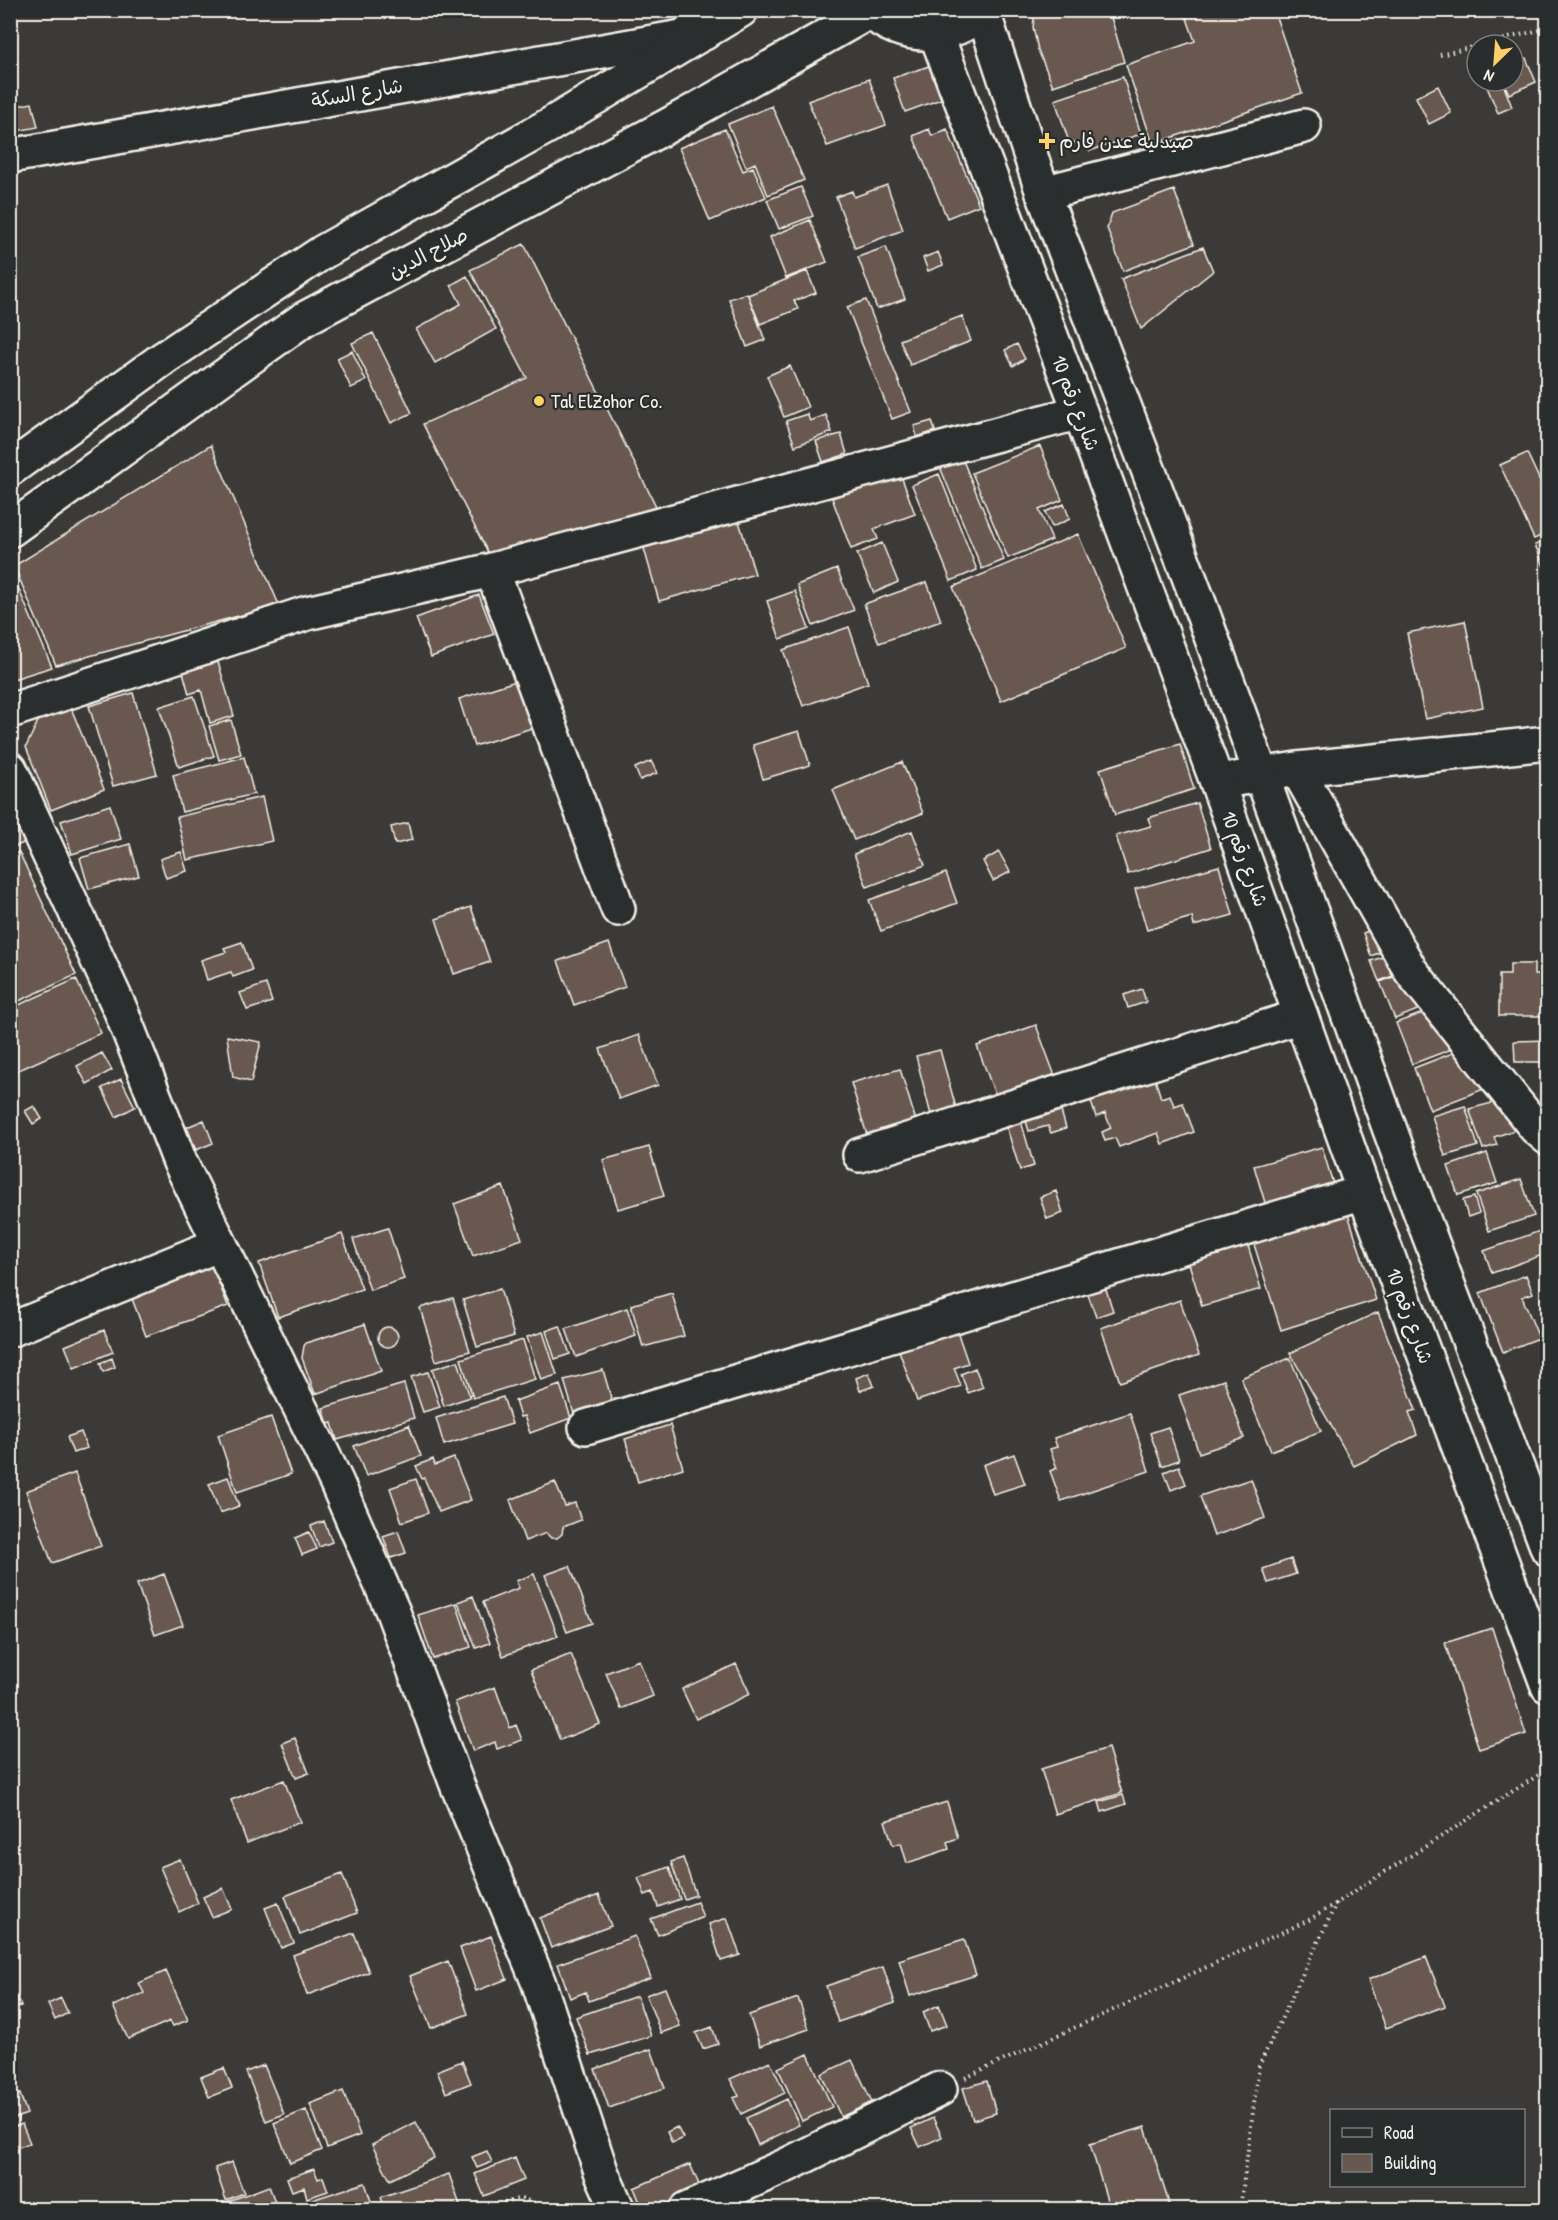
<svg xmlns="http://www.w3.org/2000/svg" width="1558" height="2220" font-family="'Patrick Hand','Playpen Sans Arabic',sans-serif">
	<rect width="100%" height="100%" fill="#3c3a38"/>
	<filter id="ink" filterUnits="userSpaceOnUse"><feTurbulence type="fractalNoise" baseFrequency=".0167" numOctaves="2"/><feDisplacementMap in="SourceGraphic" scale="12" xChannelSelector="R" yChannelSelector="G"/><feConvolveMatrix kernelMatrix="1 2 1 2 8 2 1 2 1" color-interpolation-filters="sRGB"/></filter>
	<g filter="url(#ink)">
		<path fill="#67584f" stroke="#f4f1e8" stroke-width="1.5" d="M 1035,10 L 1109,10 L 1124,62 L 1053,86 L 1038,50 L 1033,27 Z
			M 1184,10 L 1295,10 L 1276,17 L 1302,93 L 1153,144 L 1126,65 L 1195,41 Z
			M 1526,58 L 1536,82 L 1509,94 L 1503,81 L 1513,81 L 1513,63 Z
			M 929,66 L 941,99 L 905,112 L 893,78 Z
			M 1123,77 L 1141,134 L 1090,151 L 1068,139 L 1055,100 Z
			M 869,79 L 886,125 L 827,146 L 808,101 Z
			M 1502,81 L 1512,107 L 1498,113 L 1487,87 Z
			M 1438,86 L 1451,113 L 1429,124 L 1416,97 Z
			M 32,103 L 38,127 L 17,131 L 11,107 Z
			M 772,106 L 804,180 L 768,195 L 755,163 L 746,167 L 728,124 Z
			M 725,129 L 743,171 L 753,167 L 766,197 L 710,221 L 679,148 Z
			M 929,129 L 932,136 L 947,129 L 979,205 L 947,218 L 913,136 Z
			M 887,185 L 903,230 L 855,248 L 836,197 L 852,191 L 854,197 Z
			M 801,187 L 813,216 L 779,229 L 767,200 Z
			M 1174,190 L 1194,244 L 1123,271 L 1107,228 L 1112,213 Z
			M 810,220 L 827,262 L 786,278 L 770,237 Z
			M 524,244 L 659,512 L 490,557 L 423,424 L 527,378 L 470,270 Z
			M 886,247 L 905,299 L 877,309 L 858,257 Z
			M 1203,247 L 1213,271 L 1141,329 L 1121,279 Z
			M 938,252 L 943,265 L 928,271 L 923,258 Z
			M 807,271 L 816,293 L 794,301 L 798,309 L 760,324 L 748,295 Z
			M 467,276 L 496,329 L 435,363 L 416,329 L 461,304 L 451,285 Z
			M 747,293 L 765,340 L 747,347 L 729,299 Z
			M 866,300 L 911,412 L 892,419 L 847,307 Z
			M 962,316 L 971,341 L 910,365 L 900,340 Z
			M 373,333 L 412,413 L 391,423 L 352,343 Z
			M 1017,344 L 1025,359 L 1013,366 L 1005,350 Z
			M 352,351 L 366,381 L 351,388 L 337,358 Z
			M 790,366 L 808,407 L 784,417 L 767,376 Z
			M 807,414 L 810,421 L 826,415 L 832,432 L 795,446 L 786,421 Z
			M 932,421 L 935,431 L 917,437 L 914,426 Z
			M 841,434 L 847,454 L 823,462 L 816,441 Z
			M 211,445 L 279,605 L 56,665 L 14,566 Z
			M 1040,446 L 1062,500 L 1039,510 L 1052,540 L 1008,558 L 972,473 Z
			M 1527,453 L 1548,498 L 1548,533 L 1534,539 L 1500,465 Z
			M 962,458 L 1004,560 L 982,569 L 940,467 Z
			M 900,473 L 915,514 L 874,529 L 878,539 L 851,549 L 832,498 Z
			M 939,474 L 977,570 L 951,581 L 912,485 Z
			M 1064,504 L 1070,519 L 1052,527 L 1045,512 Z
			M 738,518 L 755,574 L 659,601 L 643,545 Z
			M 1078,534 L 1126,648 L 1001,701 L 953,587 Z
			M 1548,540 L 1548,576 L 1535,545 Z
			M 882,543 L 898,582 L 874,593 L 857,554 Z
			M 837,569 L 854,610 L 813,626 L 797,585 Z
			M 11,571 L 52,667 L 10,680 L 10,571 Z
			M 927,582 L 941,621 L 879,643 L 864,604 Z
			M 795,591 L 809,629 L 780,639 L 767,601 Z
			M 479,595 L 494,634 L 431,657 L 416,618 Z
			M 1465,621 L 1483,707 L 1425,719 L 1407,633 Z
			M 849,627 L 868,683 L 803,706 L 783,650 Z
			M 218,662 L 234,716 L 210,723 L 201,690 L 189,694 L 183,672 Z
			M 519,680 L 535,727 L 474,746 L 459,699 Z
			M 133,693 L 157,774 L 113,786 L 89,706 Z
			M 194,696 L 214,756 L 179,767 L 159,707 Z
			M 71,708 L 104,789 L 51,810 L 26,747 L 38,721 Z
			M 231,720 L 241,754 L 219,760 L 209,726 Z
			M 799,731 L 810,765 L 763,779 L 753,745 Z
			M 1180,744 L 1194,789 L 1115,815 L 1100,769 Z
			M 244,757 L 254,794 L 182,812 L 173,775 Z
			M 651,761 L 657,773 L 640,780 L 635,768 Z
			M 902,762 L 923,813 L 854,840 L 833,790 Z
			M 262,797 L 272,841 L 187,860 L 177,817 Z
			M 10,800 L 30,840 L 10,849 Z
			M 1197,803 L 1211,848 L 1128,874 L 1116,836 L 1151,826 L 1148,818 Z
			M 110,805 L 121,839 L 72,854 L 61,821 Z
			M 408,823 L 412,840 L 395,844 L 391,827 Z
			M 912,831 L 925,865 L 867,887 L 854,854 Z
			M 130,844 L 139,876 L 89,889 L 80,858 Z
			M 19,852 L 76,975 L 10,1005 L 10,856 Z
			M 181,852 L 187,871 L 166,878 L 160,859 Z
			M 999,852 L 1010,872 L 993,881 L 983,861 Z
			M 1219,866 L 1233,915 L 1194,926 L 1192,917 L 1147,930 L 1135,889 Z
			M 946,873 L 957,903 L 881,931 L 869,900 Z
			M 471,907 L 490,962 L 454,974 L 436,919 Z
			M 1383,926 L 1391,948 L 1371,956 L 1363,933 Z
			M 242,942 L 252,970 L 233,977 L 231,972 L 207,980 L 201,960 L 226,952 L 224,948 Z
			M 609,943 L 625,987 L 574,1005 L 558,961 Z
			M 1394,953 L 1401,973 L 1379,981 L 1371,961 Z
			M 1510,964 L 1534,964 L 1534,975 L 1548,975 L 1548,1016 L 1499,1016 L 1499,975 L 1510,975 Z
			M 1404,973 L 1425,1007 L 1395,1019 L 1380,982 Z
			M 76,979 L 101,1033 L 10,1074 L 10,1009 Z
			M 266,984 L 272,1002 L 247,1010 L 240,993 Z
			M 1142,989 L 1146,1002 L 1128,1008 L 1124,995 Z
			M 1431,1010 L 1441,1035 L 1451,1032 L 1457,1047 L 1412,1064 L 1396,1023 Z
			M 1036,1025 L 1055,1076 L 996,1097 L 977,1046 Z
			M 639,1035 L 658,1085 L 619,1099 L 600,1049 Z
			M 227,1036 L 261,1042 L 251,1082 L 233,1077 Z
			M 1547,1040 L 1547,1062 L 1515,1062 L 1514,1041 Z
			M 940,1050 L 956,1108 L 931,1115 L 916,1056 Z
			M 1458,1051 L 1463,1065 L 1471,1062 L 1489,1087 L 1430,1110 L 1414,1068 Z
			M 102,1053 L 112,1070 L 87,1084 L 77,1066 Z
			M 900,1069 L 916,1121 L 867,1135 L 851,1083 Z
			M 1154,1076 L 1161,1098 L 1170,1095 L 1174,1106 L 1183,1103 L 1194,1132 L 1162,1144 L 1158,1133 L 1119,1147 L 1115,1138 L 1105,1141 L 1102,1132 L 1111,1128 L 1105,1113 L 1096,1117 L 1090,1099 Z
			M 121,1079 L 135,1107 L 116,1117 L 102,1088 Z
			M 1503,1100 L 1521,1128 L 1494,1137 L 1497,1145 L 1483,1149 L 1469,1109 Z
			M 1058,1101 L 1066,1128 L 1051,1133 L 1048,1126 L 1029,1131 L 1023,1111 Z
			M 34,1106 L 42,1119 L 33,1124 L 25,1111 Z
			M 1465,1106 L 1478,1146 L 1445,1156 L 1432,1116 Z
			M 1020,1118 L 1034,1166 L 1020,1170 L 1005,1122 Z
			M 204,1120 L 213,1143 L 196,1150 L 187,1127 Z
			M 649,1147 L 664,1196 L 618,1209 L 603,1160 Z
			M 1322,1147 L 1334,1187 L 1266,1206 L 1254,1166 Z
			M 1487,1153 L 1497,1183 L 1458,1195 L 1448,1166 Z
			M 1521,1179 L 1534,1216 L 1489,1231 L 1476,1194 Z
			M 503,1186 L 522,1239 L 473,1256 L 454,1204 Z
			M 1056,1191 L 1063,1213 L 1047,1219 L 1040,1197 Z
			M 1474,1197 L 1479,1213 L 1468,1217 L 1463,1200 Z
			M 1345,1205 L 1376,1300 L 1281,1330 L 1251,1235 Z
			M 388,1228 L 404,1279 L 370,1290 L 353,1239 Z
			M 1540,1231 L 1548,1253 L 1492,1273 L 1484,1251 Z
			M 342,1234 L 362,1289 L 278,1317 L 259,1263 Z
			M 1246,1239 L 1261,1289 L 1202,1306 L 1187,1257 Z
			M 212,1265 L 228,1306 L 146,1336 L 131,1296 Z
			M 1526,1275 L 1533,1293 L 1522,1297 L 1539,1338 L 1503,1352 L 1480,1293 Z
			M 1103,1280 L 1113,1311 L 1096,1317 L 1085,1286 Z
			M 500,1289 L 514,1336 L 477,1347 L 463,1300 Z
			M 672,1293 L 684,1336 L 643,1347 L 631,1305 Z
			M 453,1298 L 470,1351 L 436,1361 L 420,1308 Z
			M 1180,1300 L 1199,1355 L 1120,1382 L 1101,1328 Z
			M 627,1308 L 636,1336 L 576,1357 L 566,1329 Z
			M 1378,1312 L 1416,1410 L 1409,1412 L 1417,1435 L 1354,1466 L 1290,1353 Z
			M 365,1324 L 381,1371 L 315,1394 L 302,1358 L 304,1346 L 306,1343 Z
			M 955,1325 L 968,1363 L 954,1368 L 961,1386 L 917,1401 L 897,1345 Z
			M 560,1326 L 570,1354 L 555,1359 L 546,1331 Z
			M378 1337a10 10 0 1 1 20 0a10 10 0 1 1-20 0Z
			M 104,1330 L 113,1352 L 74,1368 L 65,1346 Z
			M 543,1332 L 557,1375 L 541,1380 L 527,1337 Z
			M 523,1340 L 535,1379 L 473,1398 L 461,1359 Z
			M 112,1358 L 115,1367 L 103,1372 L 100,1363 Z
			M 1290,1358 L 1321,1431 L 1271,1451 L 1241,1378 Z
			M 458,1361 L 470,1397 L 444,1406 L 432,1369 Z
			M 975,1368 L 983,1387 L 968,1393 L 961,1374 Z
			M 603,1370 L 615,1411 L 576,1421 L 564,1380 Z
			M 428,1372 L 440,1407 L 423,1412 L 411,1377 Z
			M 869,1373 L 874,1386 L 860,1391 L 856,1378 Z
			M 1224,1380 L 1244,1438 L 1199,1453 L 1179,1395 Z
			M 404,1384 L 414,1418 L 337,1440 L 332,1423 L 328,1424 L 323,1408 Z
			M 560,1385 L 571,1418 L 530,1433 L 524,1416 L 520,1417 L 515,1401 Z
			M 503,1397 L 512,1424 L 444,1445 L 436,1418 Z
			M 1130,1413 L 1149,1471 L 1061,1501 L 1050,1471 L 1057,1468 L 1050,1449 L 1057,1447 L 1054,1438 Z
			M 271,1417 L 291,1474 L 237,1492 L 218,1435 Z
			M 409,1425 L 421,1456 L 366,1476 L 354,1446 Z
			M 670,1425 L 683,1468 L 638,1482 L 625,1439 Z
			M 1168,1427 L 1179,1460 L 1162,1466 L 1150,1433 Z
			M 81,1432 L 87,1448 L 73,1453 L 67,1437 Z
			M 1014,1454 L 1025,1484 L 993,1494 L 983,1465 Z
			M 454,1458 L 471,1500 L 439,1512 L 424,1478 L 422,1479 L 416,1466 L 433,1459 L 435,1465 Z
			M 1179,1466 L 1186,1484 L 1171,1490 L 1164,1472 Z
			M 75,1473 L 101,1546 L 52,1563 L 26,1491 Z
			M 228,1477 L 239,1506 L 220,1513 L 209,1484 Z
			M 416,1479 L 428,1513 L 402,1522 L 390,1488 Z
			M 1251,1479 L 1265,1518 L 1214,1536 L 1200,1496 Z
			M 555,1482 L 565,1506 L 575,1503 L 581,1520 L 563,1527 L 562,1534 L 557,1538 L 551,1538 L 546,1533 L 525,1541 L 510,1500 Z
			M 324,1521 L 332,1542 L 319,1547 L 311,1526 Z
			M 398,1531 L 406,1553 L 391,1558 L 383,1536 Z
			M 309,1532 L 317,1549 L 302,1555 L 295,1538 Z
			M 1291,1559 L 1296,1574 L 1268,1583 L 1263,1569 Z
			M 570,1566 L 592,1623 L 567,1632 L 545,1575 Z
			M 164,1574 L 183,1625 L 155,1635 L 137,1584 Z
			M 534,1574 L 558,1636 L 503,1656 L 483,1602 L 519,1588 L 516,1581 Z
			M 473,1596 L 490,1643 L 476,1648 L 458,1602 Z
			M 456,1603 L 471,1647 L 433,1659 L 418,1615 Z
			M 1492,1628 L 1526,1734 L 1479,1749 L 1445,1643 Z
			M 571,1654 L 600,1724 L 560,1740 L 531,1670 Z
			M 639,1660 L 653,1696 L 621,1709 L 606,1673 Z
			M 736,1664 L 750,1694 L 696,1719 L 682,1689 Z
			M 495,1687 L 510,1728 L 516,1725 L 522,1740 L 497,1749 L 495,1742 L 473,1751 L 455,1702 Z
			M 295,1738 L 309,1773 L 296,1778 L 282,1743 Z
			M 1108,1748 L 1122,1793 L 1055,1814 L 1041,1769 Z
			M 284,1780 L 300,1822 L 247,1843 L 231,1800 Z
			M 1123,1795 L 1126,1804 L 1102,1812 L 1099,1802 Z
			M 947,1802 L 958,1838 L 947,1842 L 949,1849 L 907,1863 L 901,1843 L 893,1845 L 885,1821 Z
			M 683,1858 L 696,1895 L 684,1899 L 671,1862 Z
			M 180,1859 L 198,1903 L 179,1912 L 160,1867 Z
			M 669,1867 L 680,1899 L 658,1907 L 653,1892 L 645,1895 L 638,1878 Z
			M 342,1874 L 357,1913 L 300,1935 L 285,1896 Z
			M 223,1888 L 232,1909 L 212,1917 L 203,1897 Z
			M 599,1895 L 611,1926 L 551,1948 L 540,1918 Z
			M 697,1902 L 703,1917 L 658,1935 L 651,1919 Z
			M 278,1903 L 294,1943 L 281,1948 L 265,1908 Z
			M 727,1918 L 740,1955 L 721,1961 L 709,1924 Z
			M 354,1933 L 369,1972 L 307,1995 L 293,1955 Z
			M 491,1936 L 507,1979 L 476,1991 L 460,1948 Z
			M 635,1936 L 651,1978 L 589,2001 L 586,1992 L 570,1998 L 558,1964 Z
			M 964,1939 L 976,1975 L 910,1996 L 899,1960 Z
			M 1426,1957 L 1445,2006 L 1386,2028 L 1368,1980 Z
			M 448,1961 L 468,2014 L 431,2028 L 410,1976 Z
			M 883,1967 L 895,2003 L 838,2022 L 826,1986 Z
			M 166,1971 L 188,2020 L 173,2026 L 170,2021 L 128,2039 L 113,2006 L 144,1993 L 139,1983 Z
			M 10,1984 L 21,2006 L 10,2011 Z
			M 665,1988 L 680,2026 L 661,2033 L 646,1995 Z
			M 637,1996 L 651,2036 L 590,2055 L 576,2017 Z
			M 61,1998 L 68,2013 L 55,2020 L 48,2004 Z
			M 798,1998 L 809,2029 L 760,2046 L 749,2015 Z
			M 939,2005 L 947,2025 L 930,2031 L 923,2012 Z
			M 712,2027 L 718,2044 L 703,2049 L 696,2033 Z
			M 651,2049 L 665,2088 L 609,2108 L 595,2069 Z
			M 808,2054 L 832,2107 L 802,2121 L 778,2068 Z
			M 852,2060 L 872,2102 L 841,2117 L 821,2074 Z
			M 462,2061 L 471,2083 L 446,2093 L 437,2071 Z
			M 770,2061 L 785,2093 L 741,2114 L 733,2098 L 739,2096 L 730,2079 Z
			M 264,2065 L 284,2114 L 266,2121 L 246,2072 Z
			M 224,2068 L 232,2088 L 209,2097 L 201,2077 Z
			M 987,2081 L 996,2113 L 973,2120 L 963,2088 Z
			M 343,2091 L 360,2135 L 327,2148 L 310,2104 Z
			M 20,2094 L 27,2114 L 10,2120 L 10,2097 Z
			M 787,2099 L 799,2125 L 758,2145 L 746,2118 Z
			M 306,2110 L 322,2150 L 290,2163 L 274,2123 Z
			M 933,2118 L 942,2137 L 920,2147 L 911,2128 Z
			M 416,2122 L 434,2158 L 390,2180 L 372,2145 Z
			M 22,2124 L 30,2143 L 10,2150 L 10,2128 Z
			M 677,2127 L 683,2138 L 672,2143 L 667,2132 Z
			M 1145,2127 L 1171,2210 L 1110,2210 L 1090,2144 Z
			M 487,2151 L 492,2162 L 477,2168 L 472,2157 Z
			M 515,2158 L 524,2180 L 484,2196 L 475,2174 Z
			M 232,2162 L 244,2193 L 226,2200 L 215,2168 Z
			M 690,2164 L 704,2196 L 673,2210 L 643,2210 L 634,2188 Z
			M 314,2169 L 318,2179 L 323,2177 L 328,2191 L 307,2198 L 304,2187 L 292,2191 L 287,2178 Z
			M 449,2174 L 460,2205 L 447,2210 L 385,2210 L 381,2197 Z
			M 365,2183 L 374,2210 L 307,2210 L 305,2202 Z
			M 269,2186 L 278,2210 L 205,2210 Z"/>
		<g fill="none" stroke-linecap="round" stroke-linejoin="round">
			<defs>
				<path id="minor" d="M 10,156 L 704,33 L 692,10
					M 1043,193 L 1304,126
					M 492,570 L 618,909
					M 10,711 L 307,613 L 492,570 L 1080,412
					M 10,769 L 121,1011 L 180,1162 L 336,1481 L 393,1612 L 456,1782 L 538,1981 L 602,2174 L 618,2210
					M 1297,769 L 1411,971 L 1536,1128 L 1548,1138
					M 1217,782 L 1297,769 L 1548,743
					M 860,1155 L 1301,1016
					M 10,1330 L 220,1244
					M 586,1427 L 1364,1192
					M 686,2210 L 787,2165 L 940,2089"/>
				<path id="major" d="M 983,12 L 1043,193 L 1199,603 L 1406,1174 L 1548,1549
					M 936,34 L 1080,412 L 1217,782 L 1364,1192 L 1548,1686"/>
				<path id="highway" d="M 868,10 C 902,40 950,42 984,10
					M 10,469 L 164,358 L 323,252 L 548,126 L 741,10
					M 10,530 L 304,319 L 667,126 L 869,12"/>
			</defs>
			<use href="#minor" stroke="#f4f1e8" stroke-width="38"/>
			<use href="#major" stroke="#f4f1e8" stroke-width="38"/>
			<use href="#highway" stroke="#f4f1e8" stroke-width="38"/>
			<path stroke="#f4f1e8" stroke-width="4" stroke-dasharray="1.5 4.5" stroke-linecap="butt" d="M 1480,45 L 1548,28
				M 1440,55 L 1477,46
				M 965,2078 L 1309,1920 L 1548,1769
				M 481,2210 L 521,2198 L 555,2210
				M 1240,2210 L 1259,2066 L 1337,1902"/>
			<use href="#minor" stroke="#2a2d2e" stroke-width="33"/>
			<use href="#major" stroke="#2a2d2e" stroke-width="33"/>
			<use href="#highway" stroke="#2a2d2e" stroke-width="33"/>
		</g>
	</g>
	<g fill="#ffd166" stroke="#2a2d2e" stroke-width="2">
		<path d="M1044 132h6v6h6v6h-6v6h-6v-6h-6v-6h6z"/>
		<circle cx="539" cy="401" r="6"/>
	</g>
	<g text-anchor="middle" stroke-width="4.5" stroke-linejoin="round" paint-order="stroke">
		<g font-size="20" fill="#f4f1e8" stroke="#2a2d2e">
			<text transform="translate(357 93) rotate(-10)" y="7">شارع السكة</text>
			<text transform="translate(428 253) rotate(-28)" y="7">صلاح الدين</text>
			<text transform="translate(1076 403) rotate(69)" y="7">شارع رقم 10</text>
			<text transform="translate(1245 859) rotate(70)" y="7">شارع رقم 10</text>
			<text transform="translate(1410 1316) rotate(70)" y="7">شارع رقم 10</text>
		</g>
		<g font-size="20" fill="#f4f1e8" stroke="#2a2d2e" text-anchor="start">
			<text x="1059" y="148">صيدلية عدن فارم</text>
			<text x="551" y="408">Tal ElZohor Co.</text>
		</g>
	</g>
	<rect width="1558" height="2220" fill="none" stroke="#2a2d2e" stroke-width="36"/>
	<rect x="18" y="18" width="1522" height="2184" fill="none" stroke="#f4f1e8" stroke-width="2" filter="url(#ink)"/>
	<rect x="1330" y="2109" width="195" height="78" fill="#2a2d2e" stroke="#7b7b78" stroke-width="1.5"/>
	<rect x="1342" y="2128" width="30" height="9" fill="#2a2d2e" stroke="#7b7b78" stroke-width="1.5"/>
	<text x="1384" y="2139" font-size="18" fill="#f4f1e8">Road</text>
	<rect x="1342" y="2154" width="30" height="18" fill="#67584f" stroke="#7b7b78" stroke-width="1.5"/>
	<text x="1384" y="2169" font-size="18" fill="#f4f1e8">Building</text>
	<g transform="translate(1495 63) rotate(205)"><circle r="28" fill="#2a2d2e" stroke="#7b7b78" stroke-width="1.5"/>
	<path d="M0-4.5L10 22L0 15L-10 22Z" fill="#ffd166"/>
	<text y="-9" font-size="16" font-weight="bold" text-anchor="middle" fill="#f4f1e8">N</text>
	</g>
</svg>
